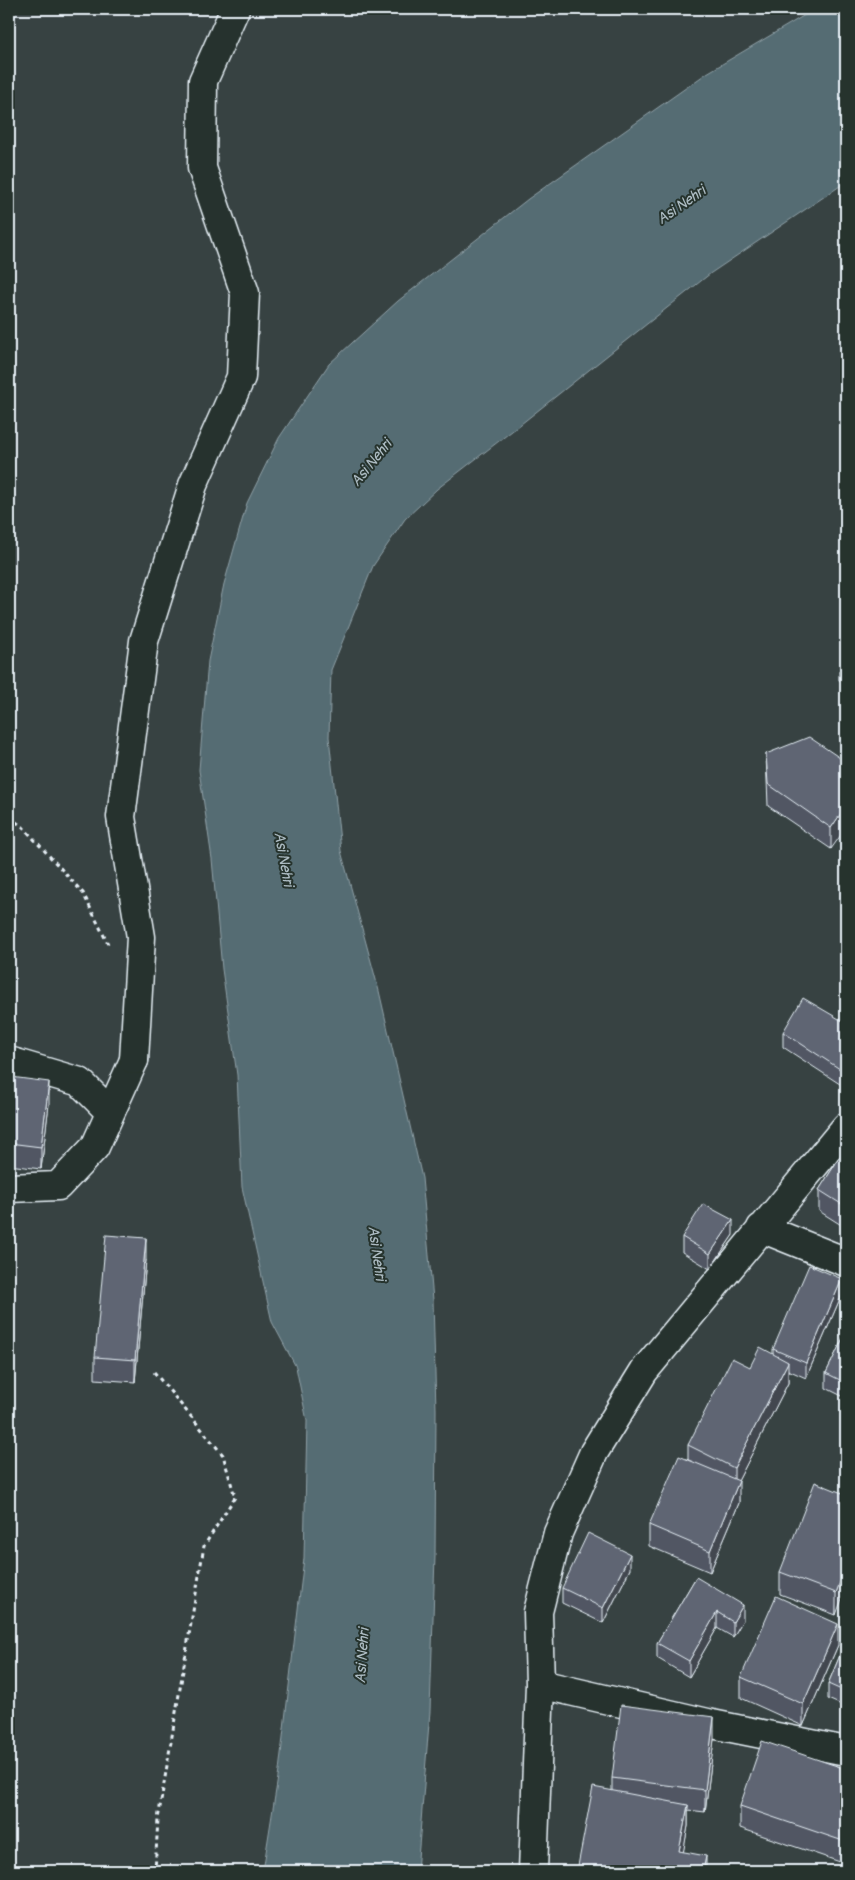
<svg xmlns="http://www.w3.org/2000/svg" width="855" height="1880" font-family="Pangolin,sans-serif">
	<rect width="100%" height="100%" fill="#374242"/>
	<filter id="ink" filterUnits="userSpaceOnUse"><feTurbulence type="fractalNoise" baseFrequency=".02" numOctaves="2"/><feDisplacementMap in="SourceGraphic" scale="10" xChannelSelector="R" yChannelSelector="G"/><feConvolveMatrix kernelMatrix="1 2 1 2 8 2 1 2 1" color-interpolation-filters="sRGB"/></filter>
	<g filter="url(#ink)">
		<path fill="#556c73" stroke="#90a1a8" d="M 815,9 L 846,9 L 846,182 L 711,273 L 521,424 L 437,489 L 405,519 L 373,566 L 331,670 L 329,737 L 341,851 L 379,991 L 422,1178 L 433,1300 L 436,1410 L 435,1556 L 430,1711 L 417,1871 L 263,1871 L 279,1771 L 304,1558 L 307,1421 L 296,1367 L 272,1322 L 242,1187 L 237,1075 L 222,969 L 212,859 L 199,770 L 208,661 L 224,584 L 247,503 L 279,438 L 329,364 L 398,301 L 528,199 L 707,73 Z"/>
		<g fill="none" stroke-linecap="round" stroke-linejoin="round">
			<defs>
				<path id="street" d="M 9,1061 L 80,1082 L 110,1112
					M 9,1188 L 58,1186 L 95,1147 L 134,1060
					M 761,1228 L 846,1262
					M 540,1684 L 712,1724 L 846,1751
					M 533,1871 L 540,1684 L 538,1612 L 558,1533 L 594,1452 L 644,1371 L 846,1127"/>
				<path id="secondary" d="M 134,1060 L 141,937 L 121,817 L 144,641 L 193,485 L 241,377 L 245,293 L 202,168 L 203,81 L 235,9"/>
			</defs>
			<use href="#street" stroke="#e8f1f8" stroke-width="31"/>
			<use href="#secondary" stroke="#e8f1f8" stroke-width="31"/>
			<path stroke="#e8f1f8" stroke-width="3" stroke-dasharray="4 4" stroke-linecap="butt" d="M 9,817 L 23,827 L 83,893 L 108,944
				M 154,1372 L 223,1455 L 235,1497 L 204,1546 L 158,1819 L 155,1871"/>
			<use href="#street" stroke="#26332d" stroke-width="28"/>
			<use href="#secondary" stroke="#26332d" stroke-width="28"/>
		</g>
		<path fill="#515763" stroke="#e8f1f8" d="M 846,660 L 846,684 L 839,680 L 839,672 Z
			M 766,754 L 846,762 L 831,849 L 768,806 Z
			M 846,1023 L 846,1088 L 783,1047 L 783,1032 Z
			M 9,1068 L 12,1077 L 49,1104 L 41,1169 L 9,1165 Z
			M 846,1147 L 846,1228 L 819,1211 L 819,1190 Z
			M 733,1235 L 710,1269 L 682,1252 L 682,1237 Z
			M 146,1260 L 135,1382 L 95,1379 L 95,1357 Z
			M 842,1294 L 806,1378 L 788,1370 L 788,1383 L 738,1481 L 739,1503 L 710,1572 L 649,1546 L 649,1525 L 688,1460 L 688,1445 L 750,1367 L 773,1354 L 773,1349 Z
			M 846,1332 L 846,1398 L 826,1388 L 826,1373 Z
			M 846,1432 L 846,1460 L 841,1457 L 841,1442 Z
			M 842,1493 L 836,1615 L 780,1594 L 780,1572 Z
			M 630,1569 L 603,1623 L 562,1603 L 562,1588 Z
			M 696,1577 L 743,1620 L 733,1637 L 717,1628 L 689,1677 L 657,1658 L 657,1643 Z
			M 846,1641 L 846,1707 L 828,1699 L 828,1684 Z
			M 838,1645 L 803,1726 L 741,1698 L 741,1677 Z
			M 714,1739 L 705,1812 L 688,1810 L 688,1826 L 683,1852 L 706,1871 L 612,1791 L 612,1778 Z
			M 846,1769 L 846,1864 L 740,1828 L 740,1806 Z"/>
		<path fill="#424750" stroke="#e8f1f8" d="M 846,806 L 846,828 L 831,849 L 831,828 Z
			M 49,1082 L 49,1104 L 41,1169 L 41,1147 Z
			M 733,1220 L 733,1235 L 710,1269 L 710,1254 Z
			M 146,1238 L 146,1260 L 135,1382 L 135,1360 Z
			M 842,1279 L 842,1294 L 806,1378 L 806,1363 Z
			M 788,1362 L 788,1383 L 734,1489 L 734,1468 Z
			M 739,1481 L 739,1503 L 710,1572 L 710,1551 Z
			M 630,1554 L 630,1569 L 603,1623 L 603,1608 Z
			M 846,1566 L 846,1588 L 836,1615 L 836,1593 Z
			M 743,1605 L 743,1620 L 733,1637 L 733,1622 Z
			M 717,1612 L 717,1628 L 689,1677 L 689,1661 Z
			M 838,1624 L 838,1645 L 803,1726 L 803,1704 Z
			M 714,1717 L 714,1739 L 705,1812 L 705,1790 Z
			M 688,1805 L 688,1826 L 680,1871 L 679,1851 Z
			M 706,1856 L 706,1871 L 703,1871 Z"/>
		<path fill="#5e6573" stroke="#e8f1f8" d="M 846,660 L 846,676 L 839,672 Z
			M 809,737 L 846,762 L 846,806 L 831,828 L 768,784 L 766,754 Z
			M 803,998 L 846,1023 L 846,1073 L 783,1032 Z
			M 9,1068 L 12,1068 L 11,1077 L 49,1082 L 41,1147 L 9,1143 Z
			M 846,1147 L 846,1207 L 819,1190 Z
			M 703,1204 L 733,1220 L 710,1254 L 682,1237 Z
			M 106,1235 L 146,1238 L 135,1360 L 95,1357 Z
			M 809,1265 L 842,1279 L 806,1363 L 773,1349 Z
			M 846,1332 L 846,1383 L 826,1373 Z
			M 760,1347 L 788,1362 L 734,1468 L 688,1445 L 732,1358 L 750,1367 Z
			M 846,1432 L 846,1445 L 841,1442 Z
			M 679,1456 L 739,1481 L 710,1551 L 649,1525 Z
			M 815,1482 L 842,1493 L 846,1483 L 846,1566 L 836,1593 L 780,1572 Z
			M 588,1533 L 630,1554 L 603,1608 L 562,1588 Z
			M 696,1577 L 743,1605 L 733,1622 L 717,1612 L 689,1661 L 657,1643 Z
			M 776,1596 L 838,1624 L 803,1704 L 741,1677 Z
			M 846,1641 L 846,1692 L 828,1684 Z
			M 621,1705 L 714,1717 L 705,1790 L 612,1778 Z
			M 762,1741 L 846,1769 L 846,1842 L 740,1806 Z
			M 593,1787 L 688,1805 L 679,1851 L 706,1856 L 703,1871 L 577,1871 Z"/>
	</g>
	<g text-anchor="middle" stroke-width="4" stroke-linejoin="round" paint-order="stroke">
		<g font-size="15" font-style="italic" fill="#adbcc3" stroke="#26332d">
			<text transform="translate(681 205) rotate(-35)" y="5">Asi Nehri</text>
			<text transform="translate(371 463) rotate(-51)" y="5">Asi Nehri</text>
			<text transform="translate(284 859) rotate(80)" y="5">Asi Nehri</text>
			<text transform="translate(377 1253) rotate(82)" y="5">Asi Nehri</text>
			<text transform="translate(362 1656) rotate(-86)" y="5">Asi Nehri</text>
		</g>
	</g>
	<rect width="855" height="1880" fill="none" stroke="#26332d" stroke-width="30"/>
	<rect x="15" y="15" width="825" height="1850" fill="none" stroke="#e8f1f8" stroke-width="2" filter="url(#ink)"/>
</svg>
